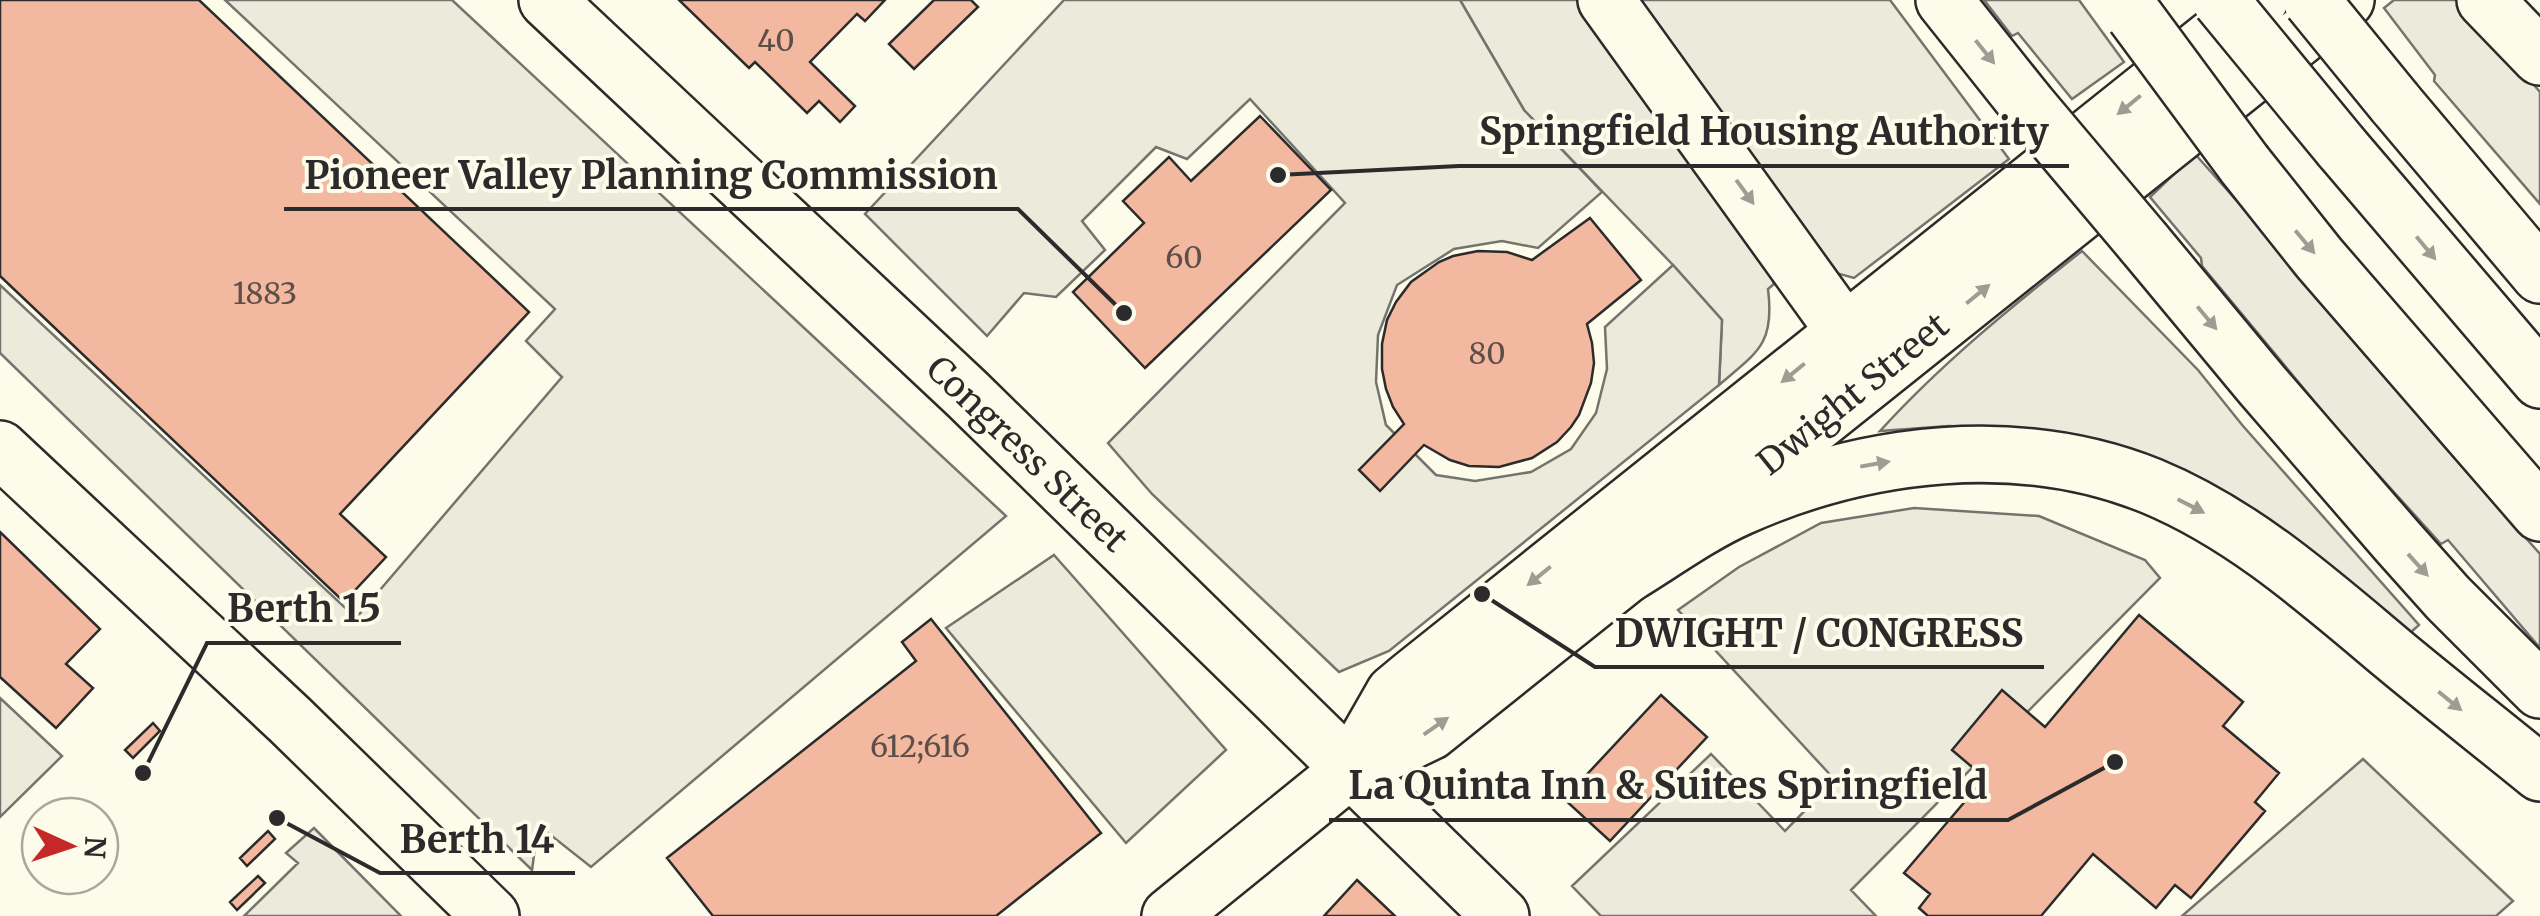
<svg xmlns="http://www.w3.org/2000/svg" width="2540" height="916" font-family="Merriweather,serif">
	<rect width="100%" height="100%" fill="#fdfbea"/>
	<path fill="#ecebdb" stroke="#74746e" stroke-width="2.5" d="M 1460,0 L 1582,0 L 1674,143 L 1765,260 L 1774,284 L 1768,289 C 1775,345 1757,352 1719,385 L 1722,320 L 1673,265 L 1524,110 Z
		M 1633,0 L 1890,0 L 2009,159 L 1854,278 L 1832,272 Z
		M 1984,0 L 2079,0 L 2124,62 L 2072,99 L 2018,33 L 2012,36 Z
		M 2394,0 L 2461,0 L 2540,92 L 2540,204 L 2434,81 L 2435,75 L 2384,8 Z
		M 2195,154 L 2303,275 L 2436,437 L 2540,554 L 2540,648 L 2448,540 L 2441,544 L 2344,437 L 2202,266 L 2201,258 L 2150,197 Z
		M 2082,251 L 2198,370 L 2243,426 L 2419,625 L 2410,633 L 2175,473 L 2102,441 L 2025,429 L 1949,426 L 1880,431 C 1941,364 2011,307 2082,251 Z"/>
	<path fill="#eceadb" stroke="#74746e" stroke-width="2.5" d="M 225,0 L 452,0 L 1006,516 L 591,867 L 538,825 L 532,870 L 0,353 L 0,285 L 356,618 L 562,377 L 526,341 L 555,309 Z
		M 1064,0 L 1460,0 L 1524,110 L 1602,192 L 1538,248 L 1502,241 L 1454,249 L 1397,285 L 1378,335 L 1376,382 L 1386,425 L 1436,475 L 1475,481 L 1531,472 L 1571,449 L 1596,413 L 1607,369 L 1605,327 L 1673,265 L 1722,320 L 1719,385 L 1389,651 L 1339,672 L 1152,494 L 1108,443 L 1345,203 L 1250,99 L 1187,159 L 1156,147 L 1082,221 L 1105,250 L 1056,297 L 1024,293 L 987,336 L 865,214 Z
		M 1914,508 L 2039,516 L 2145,560 L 2160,578 L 1851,890 L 1876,916 L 1601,916 L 1572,886 L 1711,754 L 1785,831 L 1835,780 L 1678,610 L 1739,567 L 1821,523 Z
		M 1054,555 L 1226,750 L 1126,843 L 946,628 Z
		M 0,698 L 62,756 L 0,817 Z
		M 2363,759 L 2513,901 L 2496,916 L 2182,916 Z
		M 314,828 L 401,916 L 244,916 L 298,863 L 286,853 Z"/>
	<path fill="#f2b8a0" stroke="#2b2b2b" stroke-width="2.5" d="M 0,0 L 199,0 L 529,312 L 340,514 L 386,557 L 344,602 L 0,276 Z
		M 679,0 L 885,0 L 865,21 L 857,14 L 810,62 L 855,106 L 840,122 L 819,101 L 807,113 L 755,62 L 749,68 Z
		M 934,0 L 971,0 L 978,7 L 914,69 L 889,44 Z
		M 1260,116 L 1331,190 L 1145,368 L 1073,292 L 1144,223 L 1123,201 L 1169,157 L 1191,181 Z
		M 1590,218 L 1641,280 L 1587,324 L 1592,343 L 1594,363 L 1591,383 L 1579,415 L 1571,427 L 1557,442 L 1532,458 L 1499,467 L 1469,466 L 1450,460 L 1424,445 L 1380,491 L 1359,470 L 1404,424 L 1393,407 L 1386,389 L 1382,369 L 1382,344 L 1387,320 L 1396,302 L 1411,282 L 1439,262 L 1453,256 L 1478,251 L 1507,252 L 1532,260 Z
		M 0,532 L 100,629 L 66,664 L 93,688 L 56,728 L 0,677 Z
		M 2139,615 L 2243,702 L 2223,726 L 2279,773 L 2255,802 L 2265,811 L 2191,898 L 2175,885 L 2156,908 L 2093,854 L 2041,916 L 1928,916 L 1919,908 L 1930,894 L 1904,873 L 1985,778 L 1952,750 L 2002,690 L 2045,727 Z
		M 931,619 L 1101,833 L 996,916 L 713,916 L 667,858 L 916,661 L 902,642 Z
		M 1661,695 L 1707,737 L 1610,841 L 1564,799 Z
		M 153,723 L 160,731 L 133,758 L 125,750 Z
		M 268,831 L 275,839 L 247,866 L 240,858 Z
		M 258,876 L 265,883 L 237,910 L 230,902 Z
		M 1357,880 L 1395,916 L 1324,916 Z"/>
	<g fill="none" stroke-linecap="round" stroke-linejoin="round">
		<defs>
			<path id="major" d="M 547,0 L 967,394 L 1501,916
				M 0,449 L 290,720 L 491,916
				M 1350,770 L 1394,693 L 1412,678 L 2260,0
				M 1170,916 L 1350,770 L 1430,732 L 2346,0"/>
			<path id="highway" d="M 1606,0 L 1876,375
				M 1944,0 L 2026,103
				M 2485,0 L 2540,57
				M 2395,103 L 2540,275
				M 2341,147 L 2540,380
				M 2245,165 L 2319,258 L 2540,513
				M 2144,243 L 2262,385 L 2398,542 L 2448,598 L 2540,690
				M 1628,574 C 1664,552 1701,525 1739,508 C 1866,451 2019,433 2151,486 C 2243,524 2318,591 2393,654 C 2441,694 2491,733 2540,773"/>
		</defs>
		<use href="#major" stroke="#2b2b2b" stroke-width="60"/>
		<use href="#highway" stroke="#2b2b2b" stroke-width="60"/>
		<use href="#major" stroke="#fdfbea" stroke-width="55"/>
		<use href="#highway" stroke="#fdfbea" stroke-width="55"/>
		<defs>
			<path id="highway-bridge" d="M 2220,0 L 2341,147
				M 2311,0 L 2395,103
				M 2134,15 L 2245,165
				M 2026,103 L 2144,243"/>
		</defs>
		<use href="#highway-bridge" stroke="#2b2b2b" stroke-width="60" stroke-linecap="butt"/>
		<use href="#highway-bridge" stroke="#fdfbea" stroke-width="55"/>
	</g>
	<defs><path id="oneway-solid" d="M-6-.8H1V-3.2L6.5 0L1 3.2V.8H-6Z" transform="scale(2.5)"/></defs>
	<g fill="#9e9d94">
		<use href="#oneway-solid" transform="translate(1985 52) rotate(51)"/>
		<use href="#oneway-solid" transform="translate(2129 105) rotate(141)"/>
		<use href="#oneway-solid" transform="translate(1745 192) rotate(54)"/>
		<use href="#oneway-solid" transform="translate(2305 242) rotate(50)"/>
		<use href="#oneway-solid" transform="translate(2426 248) rotate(50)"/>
		<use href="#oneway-solid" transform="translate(1978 294) rotate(-39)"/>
		<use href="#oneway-solid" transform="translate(2207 318) rotate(50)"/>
		<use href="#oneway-solid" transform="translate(1793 373) rotate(141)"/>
		<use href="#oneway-solid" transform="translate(1875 464) rotate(-10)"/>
		<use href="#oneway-solid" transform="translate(2191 506) rotate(27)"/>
		<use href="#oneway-solid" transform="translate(2418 565) rotate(48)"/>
		<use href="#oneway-solid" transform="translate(1539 576) rotate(141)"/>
		<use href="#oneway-solid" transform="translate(2450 701) rotate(39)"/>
		<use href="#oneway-solid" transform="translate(1436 726) rotate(-35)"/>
	</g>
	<g text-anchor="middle" stroke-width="8" stroke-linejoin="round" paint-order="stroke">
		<g font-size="30" fill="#5d4e48">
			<text x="776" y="51">40</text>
			<text x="1184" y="268">60</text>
			<text x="265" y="304">1883</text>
			<text x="1487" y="364">80</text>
			<text x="920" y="757">612;616</text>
		</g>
		<g font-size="35" fill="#2b2b2b" stroke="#fdfbea">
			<text transform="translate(1853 394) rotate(-39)" y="12">Dwight Street</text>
			<text transform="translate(1027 454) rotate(44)" y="12">Congress Street</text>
		</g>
	</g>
	<path fill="none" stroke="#2b2b2b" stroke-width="4" d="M1278 175L1459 166H2069M1124 313L1018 209H284M143 773L207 643H401M1482 594L1595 667H2044M2115 762L2008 820H1329M277 818L380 873H575"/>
	<g fill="#2b2b2b" stroke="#fdfbea" stroke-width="4">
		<circle cx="1278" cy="175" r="10"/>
		<circle cx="1124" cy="313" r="10"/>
		<circle cx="143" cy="773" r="10"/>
		<circle cx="1482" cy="594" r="10"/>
		<circle cx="2115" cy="762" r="10"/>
		<circle cx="277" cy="818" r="10"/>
	</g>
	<g font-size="38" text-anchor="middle" font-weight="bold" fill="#2b2b2b" stroke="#fdfbea" stroke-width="8" stroke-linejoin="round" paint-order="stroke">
		<text x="1764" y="145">Springfield Housing Authority</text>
		<text x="651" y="189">Pioneer Valley Planning Commission</text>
		<text x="304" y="622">Berth 15</text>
		<text x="1819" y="647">DWIGHT / CONGRESS</text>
		<text x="1668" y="799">La Quinta Inn &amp; Suites Springfield</text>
		<text x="477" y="853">Berth 14</text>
	</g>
	<g transform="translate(70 846) rotate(93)"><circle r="48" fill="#fdfbea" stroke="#a9a89e" stroke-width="2.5"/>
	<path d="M0-8L18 38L0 25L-18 38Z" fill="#c62828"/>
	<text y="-15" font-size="28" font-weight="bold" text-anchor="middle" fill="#2b2b2b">N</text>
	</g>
</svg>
